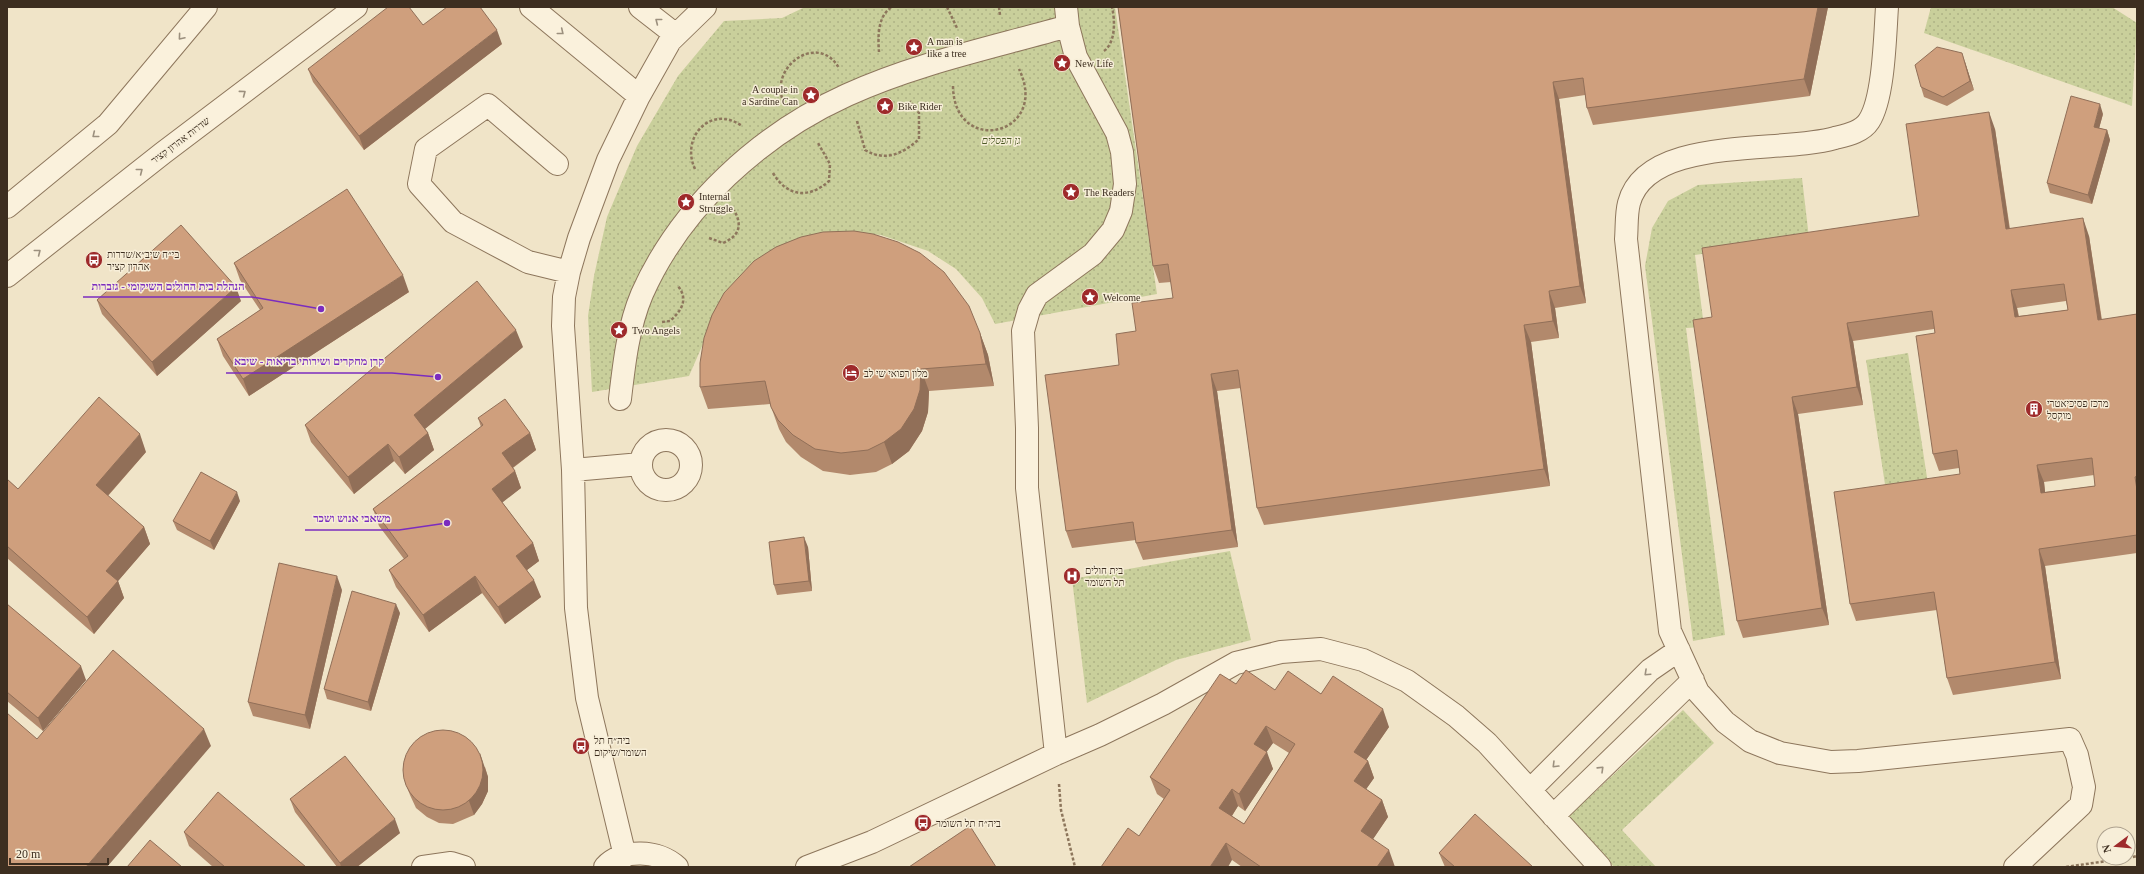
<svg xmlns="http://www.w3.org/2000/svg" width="2144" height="874" font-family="'Times New Roman','Noto Sans Hebrew',serif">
	<defs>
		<pattern id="grass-dots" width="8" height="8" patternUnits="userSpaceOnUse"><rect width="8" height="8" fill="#c9cf9b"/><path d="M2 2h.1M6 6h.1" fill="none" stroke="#aeb285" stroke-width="1.8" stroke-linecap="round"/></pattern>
	</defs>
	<rect width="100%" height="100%" fill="#f0e4c8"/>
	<path fill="url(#grass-dots)" d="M 805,7 L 1115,7 L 1157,294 L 995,324 L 982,298 L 956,269 L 928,251 L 881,235 L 848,232 L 710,328 L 689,376 L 592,392 L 588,316 L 594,276 L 607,217 L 637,146 L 678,76 L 724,21 L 782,18 Z
		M 1931,7 L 2112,7 L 2137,23 L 2132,106 L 1924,33 Z
		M 1802,178 L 1809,238 L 1695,255 L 1704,327 L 1686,328 L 1725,635 L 1693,641 L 1645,266 L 1652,228 L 1668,201 L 1698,185 Z
		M 1908,353 L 1928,484 L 1886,491 L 1866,360 Z
		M 1230,551 L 1251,640 L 1176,660 L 1087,703 L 1072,579 Z
		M 1683,710 L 1714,743 L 1622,830 L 1656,867 L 1614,867 L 1568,817 Z"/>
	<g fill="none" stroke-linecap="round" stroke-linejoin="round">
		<defs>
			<path id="minor" d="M 531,7 L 639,96
				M 640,7 L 676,35
				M 1887,7 C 1885,35 1884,98 1869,121 C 1862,132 1847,135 1835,138 C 1780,154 1647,135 1629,203 C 1626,214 1627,228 1626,239 L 1670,631 L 1698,692 L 1725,722 L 1750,741 L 1780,753 L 1831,762 L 1858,761 L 2070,739 L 2077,755 L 2084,787 L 2081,805 L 2015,867
				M 557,164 L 488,105 L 426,149 L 419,184 L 453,222 L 528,262 L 569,272
				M 7,207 L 108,124 L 206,7
				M 7,276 L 163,153 L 356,7
				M 620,399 C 624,364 628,327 642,294 C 681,206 761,134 847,95 C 917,63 995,47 1068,26
				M641 465a25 25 0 1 1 50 0a25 25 0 1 1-50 0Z
				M 573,470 L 641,464
				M 1056,754 L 1027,488 L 1027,428 L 1023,331 L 1029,310 L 1037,295 L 1093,254 L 1113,230 L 1121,211 L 1125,184 L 1122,152 L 1117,133 L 1076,57 L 1068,26 L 1066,7
				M 1530,790 L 1650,670 L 1679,650
				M 1553,816 L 1693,680
				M 625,856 L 587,698 L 576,608 L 573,470 L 563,326 L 564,297 L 569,272 L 579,238 L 608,160 L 639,96 L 670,41 L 705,7
				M 423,867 L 451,863 L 464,867
				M 605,867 C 622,848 659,850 677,867
				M 807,867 L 872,842 L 1056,754 L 1100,735 L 1163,704 L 1236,663 L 1281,652 L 1321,649 L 1363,660 L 1407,681 L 1456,716 L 1487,743 L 1600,867"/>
		</defs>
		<use href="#minor" stroke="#8d765c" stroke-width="24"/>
		<path stroke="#8d765c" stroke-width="2.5" stroke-dasharray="3 2" stroke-linecap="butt" d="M 947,7 L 957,28
			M 999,7 L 1000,15
			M 1104,51 C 1116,42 1115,20 1112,7
			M 879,52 C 878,38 877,16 892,7
			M 953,86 C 954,158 1051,135 1019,69
			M 782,98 C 772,64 819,33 839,68
			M 857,121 L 865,150 C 885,162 903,154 919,139 L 919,113 L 910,101
			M 695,169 C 680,137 711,104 742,126
			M 773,173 C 787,197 809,199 829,181 L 830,164 L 818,143
			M 709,238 L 723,243 C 739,236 743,226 734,210
			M 662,322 L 670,321 C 681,311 689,300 678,286
			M 1059,784 L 1061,810 L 1075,867
			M 2128,858 L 2137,856
			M 2066,867 L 2127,858"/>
		<use href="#minor" stroke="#faf1dc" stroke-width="22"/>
	</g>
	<path fill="#b2896c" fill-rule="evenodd" d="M 1118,7 L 1828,7 L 1810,96 L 1593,125 L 1587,108 L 1585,95 L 1559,99 L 1586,303 L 1555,308 L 1559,338 L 1531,342 L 1550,486 L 1264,525 L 1257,508 L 1241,388 L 1217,391 L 1238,547 L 1143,560 L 1136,543 L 1136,540 L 1072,548 L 1066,531 L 1119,365 L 1136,331 L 1173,298 L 1171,282 L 1159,283 L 1153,266 Z
		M 502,44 L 364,150 L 313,82 L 308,69 Z
		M 1965,62 L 1974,90 L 1947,106 L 1924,97 L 1921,87 Z
		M 2103,114 L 2099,128 L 2107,130 L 2110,140 L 2092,204 L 2050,193 L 2047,183 Z
		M 1995,129 L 2010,229 L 2089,236 L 2102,320 L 2137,314 L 2137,553 L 2045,566 L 2061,679 L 1953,695 L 1947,678 L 1937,610 L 1856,621 L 1850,604 L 1960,474 L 1959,468 L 1939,471 L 1933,454 L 1935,333 L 1934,329 L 1853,341 L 1863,405 L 1798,414 L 1829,625 L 1743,638 L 1737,621 L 1712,317 L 1919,216 ZM 2066,301 L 2068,310 L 2019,316 L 2017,308 ZM 2094,475 L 2095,486 L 2045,492 L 2044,482 Z
		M 234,263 L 409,292 L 249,396 L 223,356 L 217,339 L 260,310 L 240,280 Z
		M 97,300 L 241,301 L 157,376 L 102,314 Z
		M 980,333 L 988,355 L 994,386 L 929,391 L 928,412 L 922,431 L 909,451 L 892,464 L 876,472 L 850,475 L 823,471 L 801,457 L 786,442 L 779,429 L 770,404 L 708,409 L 700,387 Z
		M 523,347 L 425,429 L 428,433 L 434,450 L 405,474 L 394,461 L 354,494 L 311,442 L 305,425 Z
		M 478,418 L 530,433 L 536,450 L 513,468 L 515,471 L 521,488 L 502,502 L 533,543 L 539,561 L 527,570 L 541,597 L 505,624 L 482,593 L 429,632 L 396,587 L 389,570 L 404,559 L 379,526 L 373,509 L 481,427 Z
		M 146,452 L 108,496 L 144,527 L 150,544 L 118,581 L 124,598 L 94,634 L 7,558 L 7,479 L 18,489 Z
		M 240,501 L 214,550 L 177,530 L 173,521 Z
		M 808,547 L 812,591 L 777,595 L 774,585 Z
		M 342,590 L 310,729 L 253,716 L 248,702 Z
		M 7,604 L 86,680 L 43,731 L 7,701 Z
		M 400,613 L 371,711 L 327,699 L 324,689 Z
		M 1236,684 L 1275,690 L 1321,694 L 1389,727 L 1366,760 L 1368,761 L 1374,778 L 1366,789 L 1382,800 L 1388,817 L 1373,839 L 1395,867 L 1242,867 L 1232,860 L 1139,836 L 1164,799 L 1157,794 L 1150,777 ZM 1273,743 L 1289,753 L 1244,824 L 1232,816 L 1238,806 L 1245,811 L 1273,769 L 1266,752 Z
		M 485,767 L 488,777 L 488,791 L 482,804 L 474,815 L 453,824 L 439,823 L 427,817 L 416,808 L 410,795 L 405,782 Z
		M 290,799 L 400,833 L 357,867 L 337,867 L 295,812 Z
		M 184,832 L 306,867 L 213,867 L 189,846 Z
		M 1439,853 L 1533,867 L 1445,867 Z"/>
	<path fill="#916f58" d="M 1818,7 L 1828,7 L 1810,96 L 1804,79 Z
		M 497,30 L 502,44 L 364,150 L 359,136 Z
		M 1962,53 L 1965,62 L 1974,90 L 1970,81 Z
		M 1553,82 L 1559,99 L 1586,303 L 1580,286 Z
		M 2100,104 L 2103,114 L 2097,136 L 2094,127 Z
		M 1989,112 L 1995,129 L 2012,247 L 2006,229 Z
		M 2107,130 L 2110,140 L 2092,204 L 2088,195 Z
		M 2083,218 L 2089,236 L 2104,337 L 2098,320 Z
		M 403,275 L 409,292 L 249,396 L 243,379 Z
		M 236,287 L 241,301 L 157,376 L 152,362 Z
		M 2011,290 L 2017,308 L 2021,334 L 2015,317 Z
		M 1549,291 L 1555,308 L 1559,338 L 1553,321 Z
		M 1847,323 L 1853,341 L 1863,405 L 1857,387 Z
		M 1524,325 L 1531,342 L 1550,486 L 1544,469 Z
		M 516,330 L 523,347 L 420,433 L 414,415 Z
		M 980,333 L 988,355 L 994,386 L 986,364 Z
		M 921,369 L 929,391 L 928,412 L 922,431 L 909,451 L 892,464 L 884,442 Z
		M 1211,374 L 1217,391 L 1238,547 L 1232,530 Z
		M 1792,397 L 1798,414 L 1829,625 L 1822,608 Z
		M 428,433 L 434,450 L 405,474 L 399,457 Z
		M 530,433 L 536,450 L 508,471 L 502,453 Z
		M 140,434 L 146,452 L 102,502 L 96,485 Z
		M 388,444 L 394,461 L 354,494 L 348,477 Z
		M 2037,465 L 2044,482 L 2047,510 L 2041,493 Z
		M 515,471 L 521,488 L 498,506 L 492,489 Z
		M 237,492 L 240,501 L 214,550 L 210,541 Z
		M 144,527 L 150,544 L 112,588 L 106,571 Z
		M 804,537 L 808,547 L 812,591 L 809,581 Z
		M 533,543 L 539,561 L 523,573 L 516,556 Z
		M 2039,549 L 2045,566 L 2061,679 L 2055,662 Z
		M 337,576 L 342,590 L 310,729 L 305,715 Z
		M 475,576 L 482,593 L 429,632 L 423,615 Z
		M 534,580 L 541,597 L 505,624 L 498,607 Z
		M 118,581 L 124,598 L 94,634 L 87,617 Z
		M 396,604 L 400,613 L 371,711 L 368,702 Z
		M 81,666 L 86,680 L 43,731 L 38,718 Z
		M 1383,709 L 1389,727 L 1360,769 L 1354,752 Z
		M 1266,726 L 1273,743 L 1260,761 L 1254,744 Z
		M 204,729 L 211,746 L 107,867 L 86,867 Z
		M 1267,752 L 1273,769 L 1245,811 L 1239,794 Z
		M 480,753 L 488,777 L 488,791 L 482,804 L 474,815 L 469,801 Z
		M 1368,761 L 1374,778 L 1360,798 L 1354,781 Z
		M 1232,789 L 1238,806 L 1226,825 L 1219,808 Z
		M 1382,800 L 1388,817 L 1367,848 L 1361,831 Z
		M 395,819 L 400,833 L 357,867 L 341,867 L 340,863 Z
		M 1226,843 L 1232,860 L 1228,867 L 1210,867 Z
		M 1389,850 L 1395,867 L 1377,867 Z"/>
	<path fill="#cf9f7d" stroke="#916f58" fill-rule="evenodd" d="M 388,7 L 409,7 L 423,25 L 447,7 L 480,7 L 497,30 L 359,136 L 308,69 Z
		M 1118,7 L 1818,7 L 1804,79 L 1587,108 L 1583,78 L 1553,82 L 1580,286 L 1549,291 L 1553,321 L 1524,325 L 1544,469 L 1257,508 L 1238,370 L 1211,374 L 1232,530 L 1136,543 L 1133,522 L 1066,531 L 1045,375 L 1119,365 L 1116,334 L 1136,331 L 1132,303 L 1173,298 L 1168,264 L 1153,266 Z
		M 1937,47 L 1962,53 L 1970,81 L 1943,97 L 1921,87 L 1915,65 Z
		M 2071,96 L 2100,104 L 2094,127 L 2107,130 L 2088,195 L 2047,183 Z
		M 1989,112 L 2006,229 L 2083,218 L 2098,320 L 2137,314 L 2137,476 L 2135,477 L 2137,490 L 2137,535 L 2039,549 L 2055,662 L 1947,678 L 1934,592 L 1850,604 L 1834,492 L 1960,474 L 1957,450 L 1933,454 L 1916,336 L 1935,333 L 1932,311 L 1847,323 L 1857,387 L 1792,397 L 1822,608 L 1737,621 L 1693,320 L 1712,317 L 1702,248 L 1919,216 L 1906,124 ZM 2064,284 L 2068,310 L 2015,317 L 2011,290 ZM 2092,458 L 2095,486 L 2041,493 L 2037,465 Z
		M 347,189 L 403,275 L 243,379 L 217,339 L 263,308 L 234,263 Z
		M 181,225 L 236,287 L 152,362 L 97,300 Z
		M 854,231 L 873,234 L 898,242 L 920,253 L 944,272 L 969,306 L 980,333 L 986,364 L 921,369 L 920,390 L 914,409 L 901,429 L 884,442 L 868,450 L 841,453 L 815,449 L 793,435 L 778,420 L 771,407 L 765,381 L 700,387 L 700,363 L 704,338 L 712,315 L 724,293 L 754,261 L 776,247 L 801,237 L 823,232 Z
		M 477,281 L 516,330 L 414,415 L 428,433 L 399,457 L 388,444 L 348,477 L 305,425 Z
		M 99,397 L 140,434 L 96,485 L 144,527 L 106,571 L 118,581 L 87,617 L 7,546 L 7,479 L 18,489 Z
		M 505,399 L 530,433 L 502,453 L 515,471 L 492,489 L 533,543 L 516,556 L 534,580 L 498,607 L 475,576 L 423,615 L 389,570 L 408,556 L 373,509 L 483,425 L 478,418 Z
		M 201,472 L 237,492 L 210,541 L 173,521 Z
		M 804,537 L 809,581 L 774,585 L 769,542 Z
		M 279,563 L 337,576 L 305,715 L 248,702 Z
		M 352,591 L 396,604 L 368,702 L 324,689 Z
		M 7,604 L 81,666 L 38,718 L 7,692 Z
		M 113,650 L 204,729 L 86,867 L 7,867 L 7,713 L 37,739 Z
		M 1246,670 L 1275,690 L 1288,671 L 1321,694 L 1333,676 L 1383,709 L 1354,752 L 1368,761 L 1354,781 L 1382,800 L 1361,831 L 1389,850 L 1377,867 L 1261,867 L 1226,843 L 1210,867 L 1101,867 L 1128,828 L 1139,836 L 1170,790 L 1150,777 L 1220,674 L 1236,684 ZM 1266,726 L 1295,744 L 1244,824 L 1219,808 L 1232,789 L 1239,794 L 1267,752 L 1254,744 Z
		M403 770a40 40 0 1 1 80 0a40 40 0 1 1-80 0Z
		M 345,756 L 395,819 L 340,863 L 290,799 Z
		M 218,792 L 306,867 L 225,867 L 184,832 Z
		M 1475,814 L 1533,867 L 1455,867 L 1439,853 Z
		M 970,826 L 996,867 L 909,867 Z
		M 150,840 L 182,867 L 127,867 Z"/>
	<defs><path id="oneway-chevron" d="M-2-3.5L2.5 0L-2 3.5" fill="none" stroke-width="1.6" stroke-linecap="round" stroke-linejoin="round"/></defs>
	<g stroke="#9c907e">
		<use href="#oneway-chevron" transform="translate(658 21) rotate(-142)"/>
		<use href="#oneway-chevron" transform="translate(561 32) rotate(39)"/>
		<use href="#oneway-chevron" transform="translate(181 37) rotate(130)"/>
		<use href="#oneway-chevron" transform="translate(243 93) rotate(-37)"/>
		<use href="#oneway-chevron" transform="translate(95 135) rotate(141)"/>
		<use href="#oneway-chevron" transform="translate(140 171) rotate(-38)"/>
		<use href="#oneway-chevron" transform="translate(38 252) rotate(-38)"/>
		<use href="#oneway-chevron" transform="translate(1647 673) rotate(137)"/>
		<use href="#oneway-chevron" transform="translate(1555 765) rotate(135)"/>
		<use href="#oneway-chevron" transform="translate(1601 769) rotate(-44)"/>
	</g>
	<defs>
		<symbol id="sight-disc" viewBox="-11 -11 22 22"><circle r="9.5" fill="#9e2a2b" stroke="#f7eed8"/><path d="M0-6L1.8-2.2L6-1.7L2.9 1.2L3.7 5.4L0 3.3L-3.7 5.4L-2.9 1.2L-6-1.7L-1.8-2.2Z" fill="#fff"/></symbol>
		<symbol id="bus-disc" viewBox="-11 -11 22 22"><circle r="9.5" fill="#9e2a2b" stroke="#f7eed8"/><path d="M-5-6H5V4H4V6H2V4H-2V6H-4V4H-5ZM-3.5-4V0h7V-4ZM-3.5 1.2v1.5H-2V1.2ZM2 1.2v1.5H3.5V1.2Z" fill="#fff"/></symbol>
		<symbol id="hotel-disc" viewBox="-11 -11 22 22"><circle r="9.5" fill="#9e2a2b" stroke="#f7eed8"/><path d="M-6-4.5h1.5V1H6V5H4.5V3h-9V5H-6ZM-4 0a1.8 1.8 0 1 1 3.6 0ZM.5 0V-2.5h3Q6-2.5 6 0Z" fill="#fff"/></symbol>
		<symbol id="building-disc" viewBox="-11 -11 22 22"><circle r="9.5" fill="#9e2a2b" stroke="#f7eed8"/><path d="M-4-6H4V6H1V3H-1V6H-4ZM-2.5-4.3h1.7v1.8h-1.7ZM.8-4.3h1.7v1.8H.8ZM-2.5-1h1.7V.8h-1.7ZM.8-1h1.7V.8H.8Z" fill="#fff"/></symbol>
		<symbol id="hospital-disc" viewBox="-11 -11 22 22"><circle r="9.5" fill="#9e2a2b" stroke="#f7eed8"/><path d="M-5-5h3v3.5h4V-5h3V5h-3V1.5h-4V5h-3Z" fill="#fff"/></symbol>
	</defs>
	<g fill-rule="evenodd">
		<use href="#sight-disc" x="904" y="37" width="20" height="20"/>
		<use href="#sight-disc" x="1052" y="53" width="20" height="20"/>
		<use href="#sight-disc" x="801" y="85" width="20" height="20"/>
		<use href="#sight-disc" x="875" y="96" width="20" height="20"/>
		<use href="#sight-disc" x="1061" y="182" width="20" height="20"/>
		<use href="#sight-disc" x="676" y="192" width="20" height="20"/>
		<use href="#bus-disc" x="84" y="250" width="20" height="20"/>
		<use href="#sight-disc" x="1080" y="287" width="20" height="20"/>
		<use href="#sight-disc" x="609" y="320" width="20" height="20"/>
		<use href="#hotel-disc" x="841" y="363" width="20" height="20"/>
		<use href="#building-disc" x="2024" y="399" width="20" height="20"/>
		<use href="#hospital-disc" x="1062" y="566" width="20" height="20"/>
		<use href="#bus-disc" x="571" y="736" width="20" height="20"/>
		<use href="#bus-disc" x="913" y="813" width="20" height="20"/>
	</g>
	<g text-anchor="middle" stroke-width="3" stroke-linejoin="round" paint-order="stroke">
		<g font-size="10" fill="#3d2e20" stroke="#f7eed8" text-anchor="start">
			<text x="927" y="45">A man is<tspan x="927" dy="12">like a tree</tspan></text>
			<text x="1075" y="67">New Life</text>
			<text x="798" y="93" text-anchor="end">A couple in<tspan x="798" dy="12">a Sardine Can</tspan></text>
			<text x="898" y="110">Bike Rider</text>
			<text x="1084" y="196">The Readers</text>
			<text x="699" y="200">Internal<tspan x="699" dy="12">Struggle</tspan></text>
			<text x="107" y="258">בי״ח שיב״א/שדרות<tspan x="107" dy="12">אהרון קציר</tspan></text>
			<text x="1103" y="301">Welcome</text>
			<text x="632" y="334">Two Angels</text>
			<text x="864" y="377">מלון רפואי שי לב</text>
			<text x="2047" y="407">מרכז פסיכיאטרי<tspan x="2047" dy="12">מוקסל</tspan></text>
			<text x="1085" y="574">בית חולים<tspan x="1085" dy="12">תל השומר</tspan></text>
			<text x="594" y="744">ביה״ח תל<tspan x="594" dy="12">השומר/שיקום</tspan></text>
			<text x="936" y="827">ביה״ח תל השומר</text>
		</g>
		<g font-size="10" fill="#3d2e20" stroke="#f7eed8">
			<text transform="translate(180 140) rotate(-37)" y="4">שדרות אהרון קציר</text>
		</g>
		<g font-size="10" font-style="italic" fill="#4d5a26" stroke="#f7eed8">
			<text x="1001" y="144">גן הפסלים</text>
		</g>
	</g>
	<path fill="none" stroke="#7b2cbf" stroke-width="1.5" d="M321 309L252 297H83M438 377L392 373H226M447 523L399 530H305"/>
	<g fill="#7b2cbf" stroke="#f7eed8" stroke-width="1.5">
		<circle cx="321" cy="309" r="4"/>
		<circle cx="438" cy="377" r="4"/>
		<circle cx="447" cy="523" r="4"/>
	</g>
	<g font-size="11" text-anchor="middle" font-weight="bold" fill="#7b2cbf" stroke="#f7eed8" stroke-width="3" stroke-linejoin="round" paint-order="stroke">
		<text x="168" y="290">הנהלת בית החולים השיקומי - גזברות</text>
		<text x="309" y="365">קרן מחקרים ושירותי בריאות - שיבא</text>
		<text x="352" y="522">משאבי אנוש ושכר</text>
	</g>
	<rect width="2144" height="874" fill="none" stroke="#3d2e20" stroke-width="16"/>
	<g transform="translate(2116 846) rotate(254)"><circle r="19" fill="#f7eed8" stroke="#ada18e"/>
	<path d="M0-3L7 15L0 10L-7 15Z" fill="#9e2a2b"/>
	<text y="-6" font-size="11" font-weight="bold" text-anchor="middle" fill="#3d2e20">N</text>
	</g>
	<path d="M10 858v6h98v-6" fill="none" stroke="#3d2e20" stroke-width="2"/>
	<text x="16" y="858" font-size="12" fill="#3d2e20" stroke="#f7eed8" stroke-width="3" paint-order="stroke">20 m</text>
</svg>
